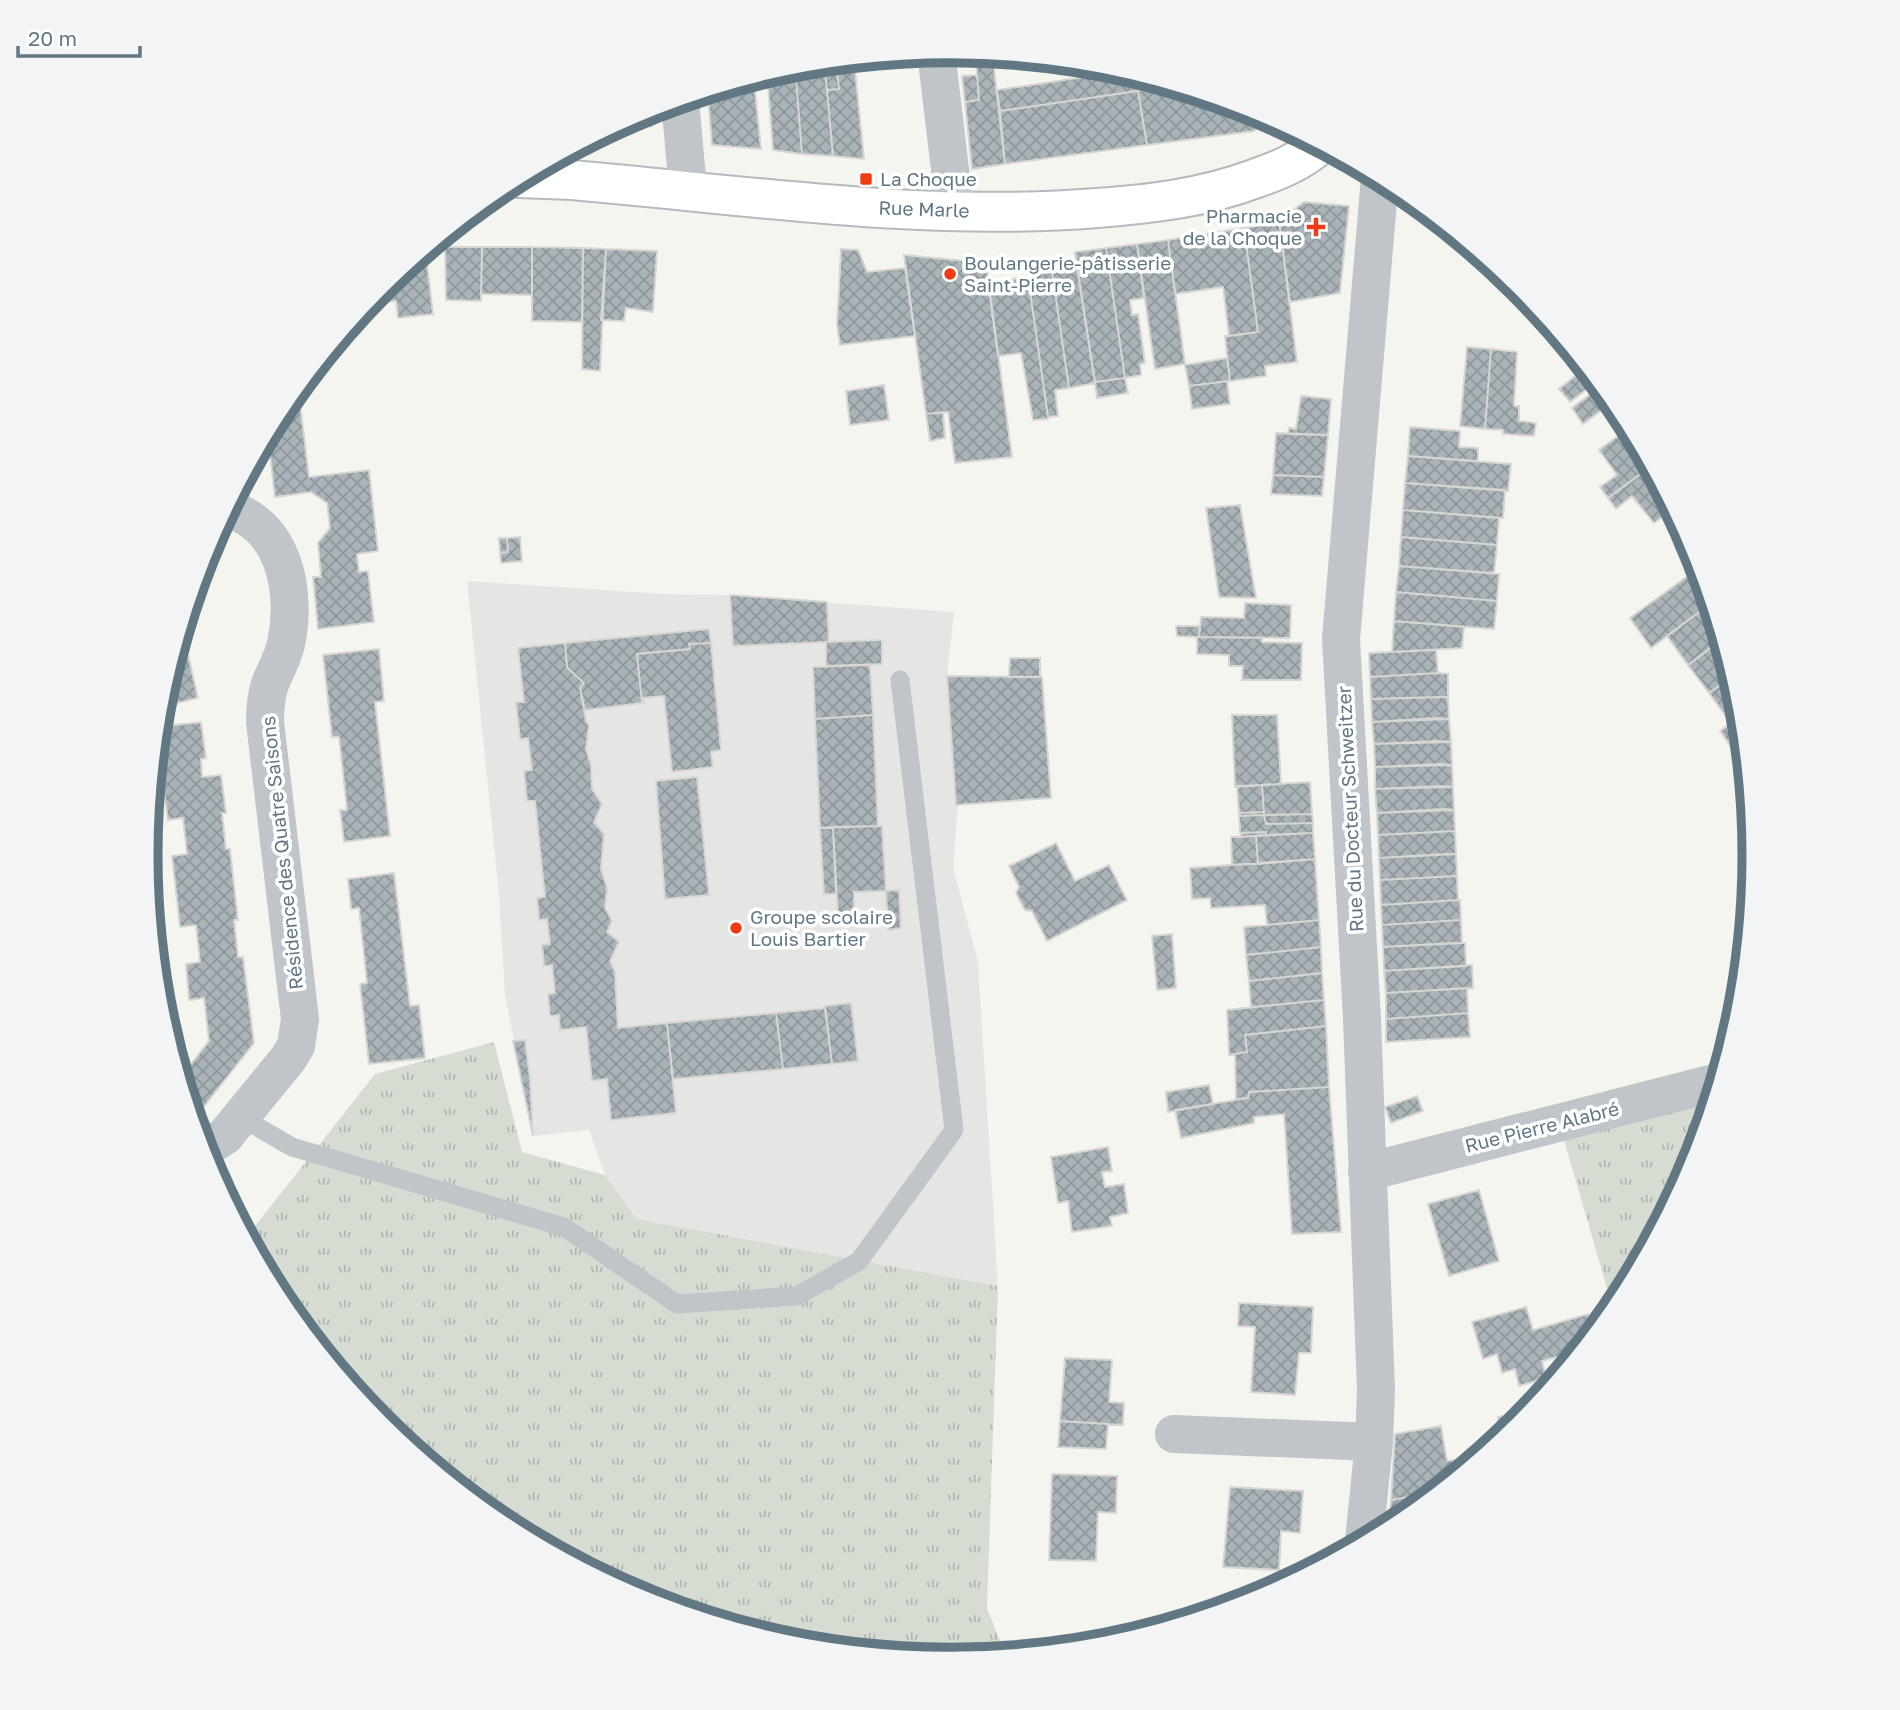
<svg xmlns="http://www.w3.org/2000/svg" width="1900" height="1710" font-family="'Golos Text',sans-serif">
	<defs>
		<pattern id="grass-tufts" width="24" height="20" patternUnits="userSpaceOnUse" patternTransform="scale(1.75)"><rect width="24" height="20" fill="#d6dcd1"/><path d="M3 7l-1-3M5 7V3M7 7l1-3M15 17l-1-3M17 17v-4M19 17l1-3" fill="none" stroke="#b1b7af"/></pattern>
		<pattern id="building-cross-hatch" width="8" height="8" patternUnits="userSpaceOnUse" patternTransform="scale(1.75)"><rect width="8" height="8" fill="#aab4b8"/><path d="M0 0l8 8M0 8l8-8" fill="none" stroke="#8e979b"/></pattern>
	</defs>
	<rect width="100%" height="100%" fill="#f5f5f0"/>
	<path fill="#e5e6e4" d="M 467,581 L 665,594 L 730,595 L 954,612 L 947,676 L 958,805 L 953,867 L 978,962 L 998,1286 L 637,1219 L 605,1175 L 589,1130 L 533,1136 L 505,995 L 499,894 Z"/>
	<path fill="url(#grass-tufts)" d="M 494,1042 L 522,1152 L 605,1175 L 637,1219 L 998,1286 L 987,1608 L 1005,1654 L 950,1659 L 793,1644 L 642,1598 L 503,1523 L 381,1423 L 281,1301 L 255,1253 L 255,1226 L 375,1074 Z
		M 1713,1098 L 1693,1163 L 1613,1309 L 1564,1140 Z"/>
	<path fill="url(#building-cross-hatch)" stroke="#d6d6d3" stroke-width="2" d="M 854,60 L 864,159 L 833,156 L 827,90 L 839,89 L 836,62 Z
		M 993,60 L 1005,164 L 972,169 L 965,102 L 979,100 L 976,61 Z
		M 836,62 L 839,89 L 827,90 L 824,63 Z
		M 824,63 L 827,90 L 833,156 L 802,154 L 795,66 Z
		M 795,66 L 802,154 L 773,150 L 767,74 Z
		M 1124,71 L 1171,86 L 1000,111 L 997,90 Z
		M 977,75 L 979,100 L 965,102 L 962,76 Z
		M 754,78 L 755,90 L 708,95 L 708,92 Z
		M 1171,86 L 1258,112 L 1265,116 L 1254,131 L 1147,145 L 1138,91 Z
		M 755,90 L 761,149 L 712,145 L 708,95 Z
		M 1138,91 L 1147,145 L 1005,164 L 1000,111 Z
		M 650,110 L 652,126 L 616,130 L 615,126 Z
		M 615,126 L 617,137 L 598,136 Z
		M 1304,202 L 1349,206 L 1340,293 L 1290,302 L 1279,221 Z
		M 1279,221 L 1297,362 L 1265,366 L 1266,376 L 1230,381 L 1225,336 L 1258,332 L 1244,228 Z
		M 1244,228 L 1258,332 L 1229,336 L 1223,287 L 1175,294 L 1168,240 Z
		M 1168,240 L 1185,364 L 1155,369 L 1137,244 Z
		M 1137,244 L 1144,298 L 1130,300 L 1132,315 L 1138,314 L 1145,363 L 1140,364 L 1141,375 L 1125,378 L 1106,248 Z
		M 445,247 L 482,247 L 481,301 L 446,300 Z
		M 482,247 L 532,247 L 532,295 L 481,294 Z
		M 532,247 L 583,248 L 582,322 L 532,321 Z
		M 583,248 L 606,249 L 600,371 L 582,369 Z
		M 1106,248 L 1125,378 L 1095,382 L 1075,252 Z
		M 606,249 L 657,251 L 653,312 L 626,308 L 624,321 L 601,320 Z
		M 841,249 L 858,250 L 867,272 L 905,268 L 915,336 L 840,345 L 837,325 Z
		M 426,255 L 433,314 L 398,318 L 396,301 L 366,305 L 382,286 L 418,256 Z
		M 904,255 L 986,263 L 1012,457 L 955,463 L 948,412 L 926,414 Z
		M 1077,268 L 1095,383 L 1069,388 L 1052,271 Z
		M 1052,271 L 1069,388 L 1055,390 L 1058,416 L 1048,417 L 1028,277 Z
		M 1028,277 L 1048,417 L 1048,419 L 1033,420 L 1021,353 L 998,356 L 988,282 Z
		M 1467,347 L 1491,349 L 1485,429 L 1460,426 Z
		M 1491,349 L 1517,352 L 1514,406 L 1519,406 L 1519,421 L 1536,423 L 1534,436 L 1503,434 L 1503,430 L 1485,429 Z
		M 1227,358 L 1230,381 L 1189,386 L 1185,365 Z
		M 1585,368 L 1596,382 L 1570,402 L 1559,389 Z
		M 1125,378 L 1128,393 L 1097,398 L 1095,382 Z
		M 1227,381 L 1230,404 L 1192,409 L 1189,386 Z
		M 884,385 L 889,420 L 850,425 L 846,391 Z
		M 1599,388 L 1611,403 L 1583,424 L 1572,408 Z
		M 1301,396 L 1331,399 L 1328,435 L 1288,434 L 1289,428 L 1296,429 Z
		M 300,403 L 309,477 L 369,470 L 378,551 L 357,554 L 359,572 L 368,571 L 374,622 L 318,629 L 313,577 L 321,577 L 318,543 L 330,528 L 327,503 L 311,492 L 275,497 L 270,454 L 256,456 L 284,405 Z
		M 943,412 L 945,438 L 930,441 L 926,414 Z
		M 1410,427 L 1460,431 L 1459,447 L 1478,448 L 1478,461 L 1408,456 Z
		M 1629,428 L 1650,467 L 1608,498 L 1600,487 L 1617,475 L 1599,450 Z
		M 1276,433 L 1328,435 L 1324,477 L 1273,475 Z
		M 1408,456 L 1511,464 L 1508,491 L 1405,483 Z
		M 1650,467 L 1673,509 L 1654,523 L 1632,496 L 1616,509 L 1608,498 Z
		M 1273,475 L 1324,477 L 1322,496 L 1271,494 Z
		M 1405,483 L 1505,490 L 1503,518 L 1403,510 Z
		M 1240,505 L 1256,598 L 1219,597 L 1206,508 Z
		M 1403,510 L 1499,518 L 1497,545 L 1401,537 Z
		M 520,537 L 522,561 L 501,563 L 500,553 L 508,552 L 507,538 Z
		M 1401,537 L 1497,545 L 1494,573 L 1399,566 Z
		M 499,538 L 507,538 L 508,552 L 500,553 Z
		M 1399,566 L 1499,574 L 1497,601 L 1396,592 Z
		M 1699,568 L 1710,604 L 1651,648 L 1630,618 Z
		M 1396,592 L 1497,601 L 1494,629 L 1394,621 Z
		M 730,595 L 827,602 L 829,642 L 733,646 Z
		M 1245,603 L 1291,605 L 1290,638 L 1199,637 L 1201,617 L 1244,618 Z
		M 1710,604 L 1721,640 L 1688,665 L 1667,636 Z
		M 1394,621 L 1464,627 L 1462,648 L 1392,652 Z
		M 1176,626 L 1200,626 L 1199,637 L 1177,636 Z
		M 709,629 L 711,643 L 689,644 L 690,649 L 637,654 L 642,703 L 585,710 L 580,688 L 584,683 L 567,667 L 565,643 Z
		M 1197,637 L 1262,638 L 1262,642 L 1302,643 L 1301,680 L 1242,680 L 1243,666 L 1229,666 L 1229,655 L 1197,654 Z
		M 882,640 L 882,664 L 826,666 L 826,642 Z
		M 1721,640 L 1732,677 L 1709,693 L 1688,665 Z
		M 565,643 L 567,667 L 584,683 L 580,688 L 586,721 L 589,725 L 586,749 L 591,765 L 592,789 L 602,804 L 594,822 L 604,834 L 601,869 L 607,888 L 605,908 L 612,921 L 607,932 L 619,942 L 610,961 L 615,972 L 618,1028 L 667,1023 L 676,1113 L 611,1120 L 607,1079 L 592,1081 L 586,1027 L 560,1030 L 559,1015 L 550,1016 L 548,994 L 555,993 L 552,965 L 544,966 L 542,945 L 550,944 L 547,919 L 539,920 L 537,898 L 545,897 L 535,801 L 527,801 L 524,771 L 532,770 L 528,738 L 520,739 L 516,702 L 524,702 L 518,648 Z
		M 711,643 L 721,750 L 711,752 L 713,767 L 672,772 L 664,696 L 643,698 L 644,703 L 642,703 L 637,654 L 690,649 L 689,644 Z
		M 379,649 L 384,701 L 375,702 L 390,836 L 344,842 L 340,810 L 347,810 L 343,773 L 339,737 L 332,737 L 323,655 Z
		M 187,650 L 198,698 L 160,707 L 175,653 Z
		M 1436,650 L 1438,673 L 1370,677 L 1369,653 Z
		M 1010,658 L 1040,658 L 1040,677 L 1009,677 Z
		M 870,665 L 873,715 L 815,719 L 813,667 Z
		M 1438,673 L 1448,674 L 1448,697 L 1371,699 L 1370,677 Z
		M 947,676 L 1042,677 L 1051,798 L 956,805 Z
		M 1732,677 L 1739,698 L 1741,716 L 1731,723 L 1709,693 Z
		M 1439,697 L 1448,697 L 1449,719 L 1372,722 L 1371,699 Z
		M 873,715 L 878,826 L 820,828 L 815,719 Z
		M 1232,715 L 1277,715 L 1281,784 L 1235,787 Z
		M 1741,716 L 1744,756 L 1740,759 L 1720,731 Z
		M 1438,718 L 1449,719 L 1451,742 L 1374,744 L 1372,722 Z
		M 201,722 L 206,758 L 201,759 L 202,777 L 221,775 L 226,813 L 222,813 L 226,849 L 230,849 L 238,920 L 234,920 L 238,957 L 243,957 L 254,1043 L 194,1119 L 181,1077 L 209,1041 L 204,998 L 189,1000 L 186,964 L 200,962 L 196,925 L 180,927 L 172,856 L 187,854 L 183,818 L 168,820 L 160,763 L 155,764 L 158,727 Z
		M 1439,741 L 1451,742 L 1452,765 L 1375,767 L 1374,744 Z
		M 1441,764 L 1452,765 L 1453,787 L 1375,789 L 1375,767 Z
		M 697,777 L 709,895 L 665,899 L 656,781 Z
		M 1310,782 L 1312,814 L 1264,815 L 1262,785 Z
		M 1262,785 L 1264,812 L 1239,813 L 1237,786 Z
		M 1442,786 L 1453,787 L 1454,810 L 1377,813 L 1375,789 Z
		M 1444,809 L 1454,810 L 1455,831 L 1378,835 L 1377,813 Z
		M 1264,812 L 1264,815 L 1239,816 L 1239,813 Z
		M 1312,814 L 1313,823 L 1266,824 L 1264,815 Z
		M 1264,815 L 1266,824 L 1313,823 L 1313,833 L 1266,835 L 1266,832 L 1240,833 L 1239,816 Z
		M 882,826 L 886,891 L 854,892 L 854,916 L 838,916 L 833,827 Z
		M 833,827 L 836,894 L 824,894 L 820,828 Z
		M 1455,831 L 1456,854 L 1379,858 L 1378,835 Z
		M 1266,832 L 1266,835 L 1240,837 L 1242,833 Z
		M 1313,833 L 1315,859 L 1258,864 L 1256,836 Z
		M 1256,836 L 1258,864 L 1232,865 L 1231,837 Z
		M 1056,843 L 1075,881 L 1109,865 L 1127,900 L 1047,941 L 1032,911 L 1025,910 L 1016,893 L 1019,887 L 1009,866 Z
		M 1446,854 L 1456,854 L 1457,876 L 1380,880 L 1379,858 Z
		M 1315,859 L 1319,920 L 1267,925 L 1265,905 L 1211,908 L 1210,898 L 1192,899 L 1190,868 Z
		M 394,873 L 410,1006 L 419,1005 L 425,1058 L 369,1064 L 360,984 L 367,983 L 363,946 L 359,908 L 351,909 L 348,879 Z
		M 1457,876 L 1458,900 L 1381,905 L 1380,880 Z
		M 899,890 L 901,928 L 888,930 L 886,891 Z
		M 1458,900 L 1460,900 L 1461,920 L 1382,925 L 1381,905 Z
		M 1319,920 L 1321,947 L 1246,955 L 1244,927 Z
		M 1461,920 L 1462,943 L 1383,947 L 1382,925 Z
		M 1172,934 L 1176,988 L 1157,990 L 1152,936 Z
		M 1452,943 L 1465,943 L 1466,966 L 1384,971 L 1383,947 Z
		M 1321,947 L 1322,973 L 1249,981 L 1246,955 Z
		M 1472,965 L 1473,988 L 1386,993 L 1384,971 Z
		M 1322,973 L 1324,1000 L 1251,1007 L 1249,981 Z
		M 1467,988 L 1468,1013 L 1386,1019 L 1386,993 Z
		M 1324,1000 L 1326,1026 L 1245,1035 L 1247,1052 L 1229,1055 L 1227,1010 Z
		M 851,1003 L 858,1061 L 832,1064 L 825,1006 Z
		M 825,1008 L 832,1064 L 783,1069 L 776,1013 Z
		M 776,1013 L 783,1069 L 673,1079 L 667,1023 Z
		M 1468,1013 L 1470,1037 L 1386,1042 L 1386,1019 Z
		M 1326,1026 L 1329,1087 L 1249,1092 L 1248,1098 L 1236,1099 L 1235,1054 L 1247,1052 L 1245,1035 Z
		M 525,1040 L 530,1078 L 533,1136 L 513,1041 Z
		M 1209,1085 L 1213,1104 L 1168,1112 L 1166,1092 Z
		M 1329,1087 L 1341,1232 L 1292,1234 L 1284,1114 L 1254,1117 L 1254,1123 L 1181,1138 L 1175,1110 L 1248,1098 L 1249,1092 Z
		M 1417,1096 L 1423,1111 L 1391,1123 L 1385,1107 Z
		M 1108,1147 L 1112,1171 L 1102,1172 L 1105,1187 L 1124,1184 L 1128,1213 L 1110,1217 L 1112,1226 L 1072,1232 L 1068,1201 L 1058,1203 L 1051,1157 Z
		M 1479,1190 L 1499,1261 L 1449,1276 L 1428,1204 Z
		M 1239,1303 L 1313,1307 L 1311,1353 L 1299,1353 L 1295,1395 L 1251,1392 L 1255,1327 L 1238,1326 Z
		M 1526,1307 L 1533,1330 L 1588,1314 L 1593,1333 L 1578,1351 L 1542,1361 L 1546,1378 L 1519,1386 L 1515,1369 L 1502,1373 L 1497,1354 L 1483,1359 L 1472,1322 Z
		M 1065,1358 L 1112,1360 L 1109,1402 L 1124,1403 L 1123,1425 L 1060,1421 Z
		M 1522,1413 L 1523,1419 L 1501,1438 L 1498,1417 Z
		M 1060,1421 L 1108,1424 L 1106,1449 L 1058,1447 Z
		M 1441,1426 L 1447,1461 L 1463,1459 L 1464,1468 L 1434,1493 L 1391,1500 L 1395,1434 Z
		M 1052,1474 L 1117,1476 L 1116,1513 L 1098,1512 L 1096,1561 L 1049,1560 Z
		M 1230,1487 L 1303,1491 L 1300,1533 L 1281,1531 L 1279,1570 L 1223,1567 Z
		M 1434,1493 L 1396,1524 L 1388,1528 L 1391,1500 Z"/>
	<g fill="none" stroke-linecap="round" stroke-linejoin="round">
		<defs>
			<path id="secondary" d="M 519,178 L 572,180 C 746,195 922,222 1097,208 C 1150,204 1203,198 1254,179 C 1277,171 1300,162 1319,145"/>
		</defs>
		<use href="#secondary" stroke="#b4babe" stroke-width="42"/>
		<path stroke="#bfc5c8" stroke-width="19" d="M 242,1118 L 292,1147 L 564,1227 L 677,1304 L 797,1296 L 859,1261 L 954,1130 L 900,680"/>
		<path stroke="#bfc5c8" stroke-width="38" d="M 936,52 L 955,211
			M 680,100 L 688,190
			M 203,1150 L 225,1136 L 288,1059 L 296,1046 L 300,1019 L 265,722 C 265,709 266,696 270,684 C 275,671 283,658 286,644 C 297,593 285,524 227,509
			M 1367,1172 L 1718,1082
			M 1174,1434 L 1374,1442
			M 1364,1541 L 1374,1442 L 1376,1390 L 1362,1019 L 1341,639 L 1380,177"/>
		<use href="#secondary" stroke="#fff" stroke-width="38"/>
	</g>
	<g fill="#f03b15" stroke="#fff" stroke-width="2.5">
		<rect x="859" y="172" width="14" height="14" rx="3.5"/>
		<path d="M1312.5 216.5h7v7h7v7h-7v7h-7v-7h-7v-7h7z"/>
		<circle cx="950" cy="274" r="7"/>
		<circle cx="736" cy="928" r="7"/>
	</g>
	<g text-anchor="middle" stroke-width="7" stroke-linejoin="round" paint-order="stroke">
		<g font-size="19" fill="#617784" stroke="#fff" text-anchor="start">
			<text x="880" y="186">La Choque</text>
			<text x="1302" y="223" text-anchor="end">Pharmacie<tspan x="1302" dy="22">de la Choque</tspan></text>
			<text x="964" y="270">Boulangerie-pâtisserie<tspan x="964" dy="22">Saint-Pierre</tspan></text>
			<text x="750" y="924">Groupe scolaire<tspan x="750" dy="22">Louis Bartier</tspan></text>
		</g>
		<g font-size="19" fill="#617784" stroke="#fff">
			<text transform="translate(924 209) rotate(2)" y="7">Rue Marle</text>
			<text transform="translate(1350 809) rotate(-93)" y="7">Rue du Docteur Schweitzer</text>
			<text transform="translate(282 853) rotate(-96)" y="7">Résidence des Quatre Saisons</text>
			<text transform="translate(1542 1127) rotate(-14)" y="7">Rue Pierre Alabré</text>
		</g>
	</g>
	<path d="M0 0H1900V1710H0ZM158 855a792 792 0 1 1 1584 0a792 792 0 1 1-1584 0Z" fill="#f2f4f5" fill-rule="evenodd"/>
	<path fill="none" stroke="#617784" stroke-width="9" d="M158 855a792 792 0 1 1 1584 0a792 792 0 1 1-1584 0Z"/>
	<path d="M18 46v10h122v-10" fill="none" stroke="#617784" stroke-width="3.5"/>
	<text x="28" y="46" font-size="21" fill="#617784" stroke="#ffffff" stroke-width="5" paint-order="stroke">20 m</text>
</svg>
